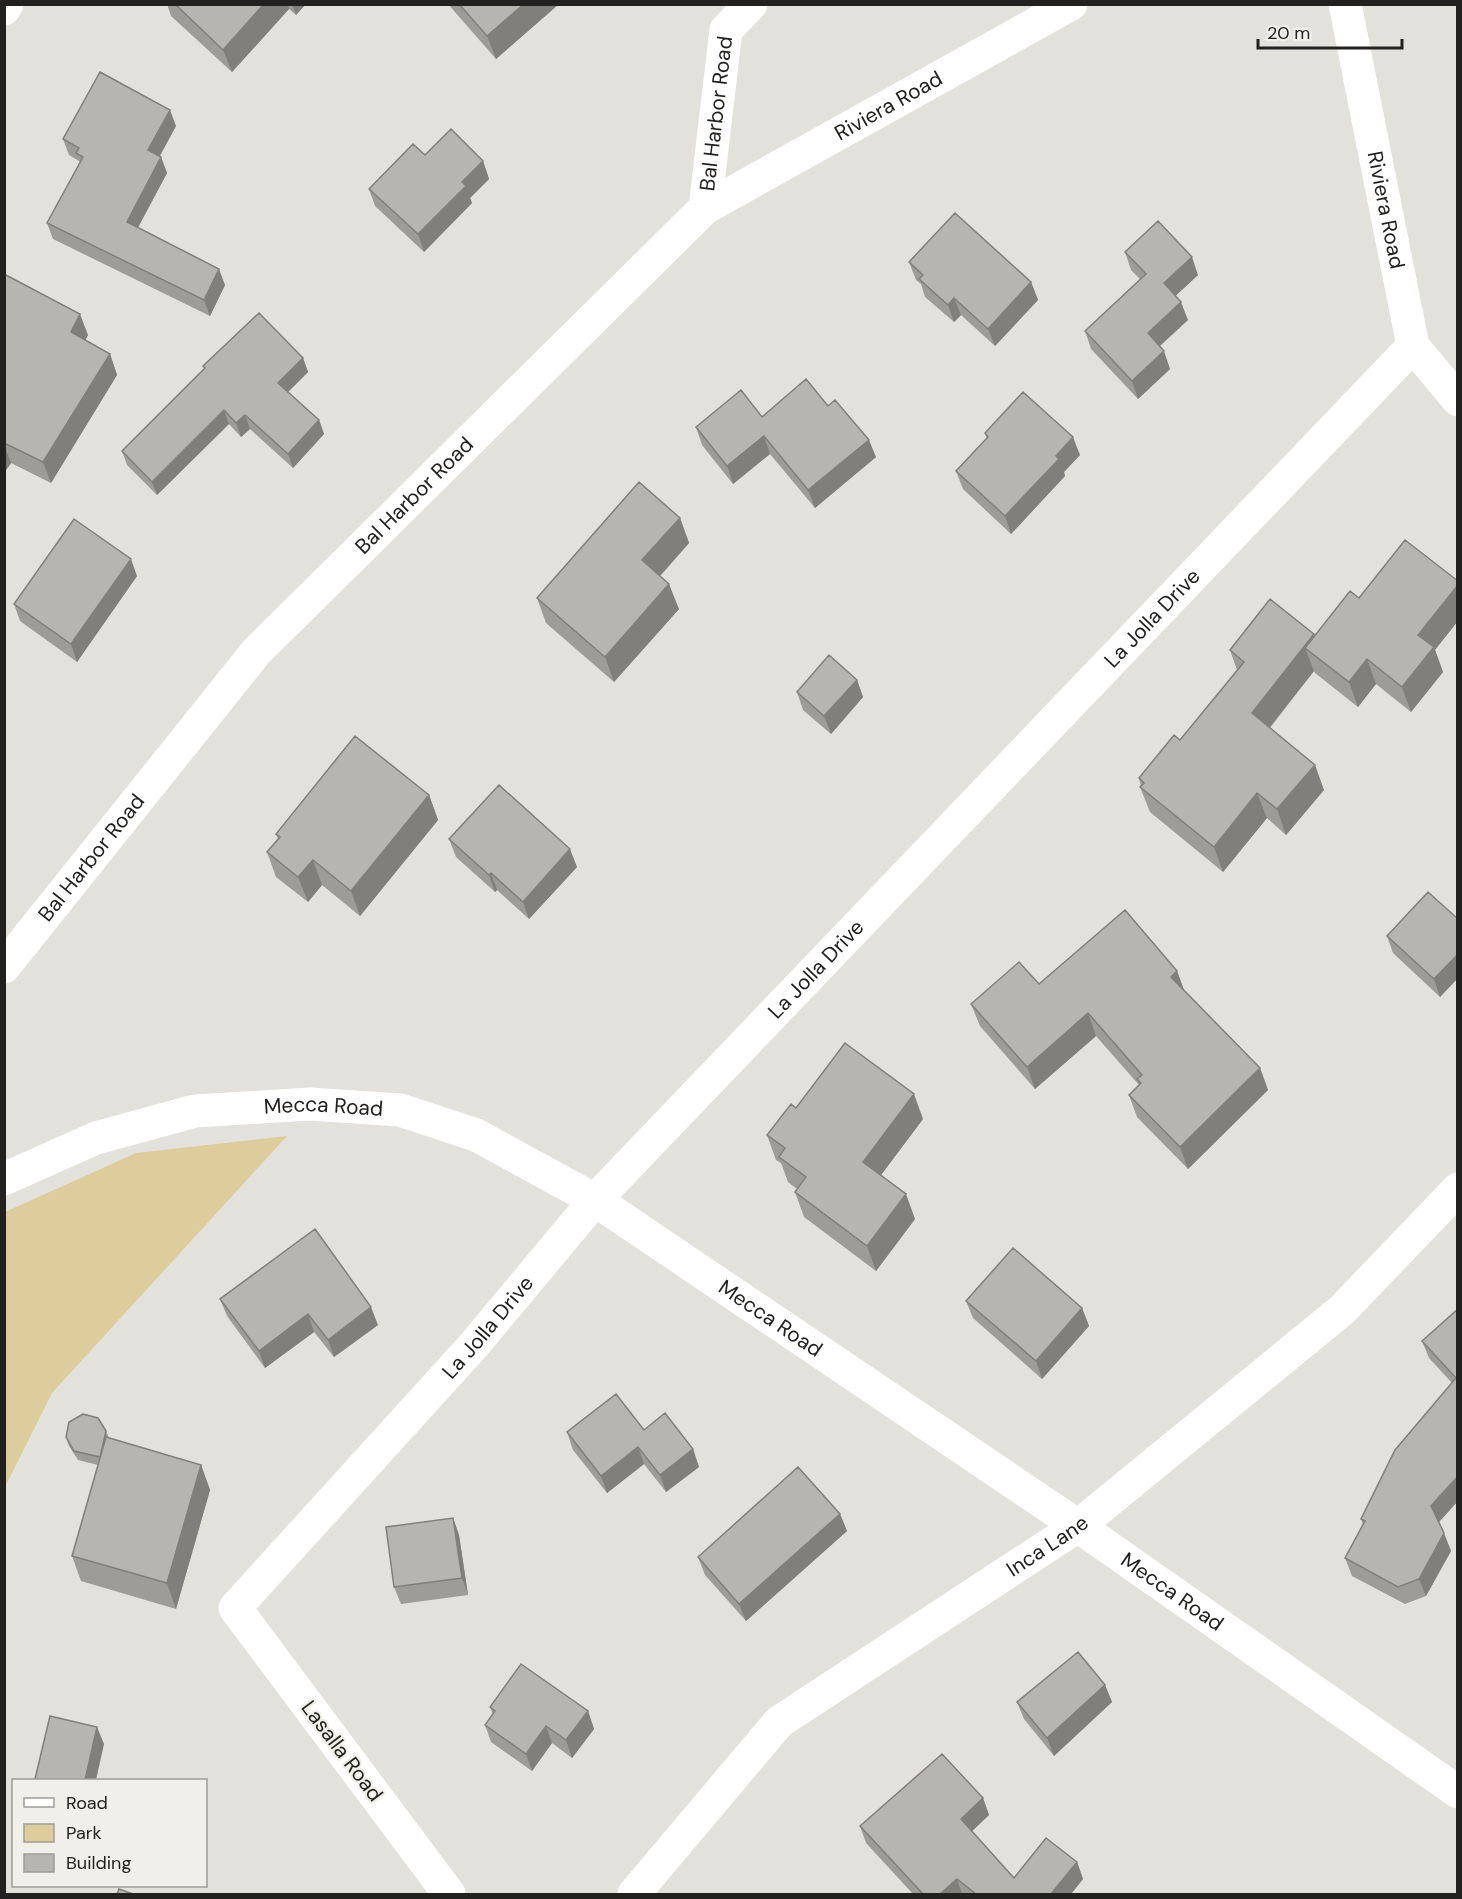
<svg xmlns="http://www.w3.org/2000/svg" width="1462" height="1899" font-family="'DM Sans',sans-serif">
	<rect width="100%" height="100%" fill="#e3e1dc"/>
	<path fill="#ddcd9d" d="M 287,1136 L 52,1393 L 5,1487 L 5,1212 L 136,1153 Z"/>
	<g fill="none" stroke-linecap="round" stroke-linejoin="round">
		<g stroke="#fff" stroke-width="33">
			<path id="s1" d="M 1345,4 L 1413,346 L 1458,400"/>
			<path d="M 4,9 L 7,4"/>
			<path id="s2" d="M 705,208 L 1071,4"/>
			<path id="s3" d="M 4,967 L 256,652 L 705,208 L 726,30 L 751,4"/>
			<path id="s4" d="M 4,1179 L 96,1138 L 195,1111 L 310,1104 L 400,1110 L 476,1135 L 595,1200 L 1078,1526 L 1458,1792"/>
			<path id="s5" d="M 449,1894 L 235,1608 L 473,1346 L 595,1200 L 1413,346"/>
			<path id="s6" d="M 634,1894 L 779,1722 L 1078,1526 L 1342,1310 L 1458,1189"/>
		</g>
	</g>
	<path fill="#9d9c97" d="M 167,4 L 306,4 L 296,15 L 289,9 L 232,72 L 171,16 Z
		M 448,4 L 559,4 L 496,59 Z
		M 176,126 L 160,156 L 161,157 L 167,173 L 138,228 L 225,285 L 210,316 L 53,239 L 47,223 L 80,163 L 79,161 L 69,155 L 63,139 Z
		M 483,161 L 489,179 L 470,198 L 472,203 L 424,252 L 375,206 L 369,189 Z
		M 1125,252 L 1198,275 L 1175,296 L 1188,320 L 1160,346 L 1170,369 L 1138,399 L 1091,349 L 1085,331 L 1140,279 L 1131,270 Z
		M 909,262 L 1031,282 L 1038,300 L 995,346 L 961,315 L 954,322 L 925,297 L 921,284 L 916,280 Z
		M 4,274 L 88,335 L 85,340 L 110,354 L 117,375 L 51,483 L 11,463 L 4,473 Z
		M 303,358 L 308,372 L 288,392 L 319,420 L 324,434 L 293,468 L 250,429 L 241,437 L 229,424 L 157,495 L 127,465 L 122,451 L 205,369 L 203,366 Z
		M 828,406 L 876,457 L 815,508 L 770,454 L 733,484 L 702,445 L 696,427 Z
		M 985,433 L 1080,455 L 1064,472 L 1065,476 L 1011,534 L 963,489 L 956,471 L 987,439 Z
		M 680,518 L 689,543 L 660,576 L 679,609 L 614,682 L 546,623 L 537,598 Z
		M 137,576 L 77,662 L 20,621 L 14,604 Z
		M 1315,636 L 1435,650 L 1443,672 L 1411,712 L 1376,684 L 1358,707 L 1315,673 L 1314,671 L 1270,728 L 1324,790 L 1286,835 L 1267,818 L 1223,872 L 1150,812 L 1140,787 L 1141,786 L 1139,778 L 1180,740 L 1237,670 L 1230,650 Z
		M 857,680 L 863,697 L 831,734 L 803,710 L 797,692 Z
		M 429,795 L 438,820 L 360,916 L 322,885 L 308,902 L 276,877 L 267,852 L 278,839 L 276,834 Z
		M 449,839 L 577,867 L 529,919 L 497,890 L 495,892 L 456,857 Z
		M 1458,919 L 1458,978 L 1440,997 L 1393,953 L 1387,936 Z
		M 1177,971 L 1184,990 L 1260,1068 L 1268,1090 L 1188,1169 L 1137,1117 L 1129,1095 L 1139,1085 L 1096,1036 L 1035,1089 L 980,1026 L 971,1004 L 1039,984 Z
		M 796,1108 L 923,1119 L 881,1175 L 915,1219 L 876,1271 L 804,1217 L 795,1192 L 797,1189 L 788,1182 L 781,1163 L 776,1160 L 767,1135 Z
		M 220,1299 L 378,1325 L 334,1357 L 314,1332 L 265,1368 L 227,1316 Z
		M 966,1301 L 1082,1308 L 1089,1326 L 1042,1379 L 973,1318 Z
		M 1458,1309 L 1458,1501 L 1439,1522 L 1451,1551 L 1426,1596 L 1405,1604 L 1352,1576 L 1345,1558 L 1363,1524 L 1361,1519 L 1452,1383 L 1429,1358 L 1422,1341 Z
		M 644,1430 L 693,1449 L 699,1467 L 666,1492 L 644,1464 L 607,1493 L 573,1450 L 567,1432 Z
		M 106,1431 L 109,1438 L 201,1465 L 210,1490 L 176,1609 L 81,1581 L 72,1556 L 98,1465 L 78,1460 L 69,1446 L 66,1437 Z
		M 840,1514 L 847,1531 L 746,1621 L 705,1575 L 698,1557 Z
		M 453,1518 L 459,1535 L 468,1595 L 401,1604 L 394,1587 Z
		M 1105,1685 L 1112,1702 L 1054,1756 L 1024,1719 L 1017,1702 Z
		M 490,1707 L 588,1711 L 594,1729 L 572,1758 L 552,1743 L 532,1771 L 491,1742 L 485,1725 L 493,1714 Z
		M 983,1798 L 989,1815 L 972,1831 L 1014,1878 L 1077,1862 L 1083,1879 L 1071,1894 L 913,1894 L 866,1843 L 860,1826 Z"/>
	<path fill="#807f7b" d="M 264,4 L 288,4 L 289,9 L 232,72 L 223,50 Z
		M 292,4 L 306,4 L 296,15 Z
		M 524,4 L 559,4 L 496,59 L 487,36 Z
		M 170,110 L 176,126 L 154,166 L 148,150 Z
		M 161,157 L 167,173 L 132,238 L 127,222 Z
		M 483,161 L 489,179 L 470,198 L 472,203 L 424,252 L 418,234 L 462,182 Z
		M 1192,257 L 1198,275 L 1170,301 L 1164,283 Z
		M 219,269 L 225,285 L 210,316 L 204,300 Z
		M 1031,282 L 1038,300 L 995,346 L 988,329 Z
		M 954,298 L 961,315 L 954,322 L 948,305 Z
		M 1181,302 L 1188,320 L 1154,351 L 1148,333 Z
		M 80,314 L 88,335 L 79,353 L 71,332 Z
		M 1164,351 L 1170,369 L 1138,399 L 1132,381 Z
		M 110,354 L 117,375 L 51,483 L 43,462 Z
		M 303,358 L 308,372 L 283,397 L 278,383 Z
		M 224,410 L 229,424 L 157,495 L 152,482 Z
		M 245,415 L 250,429 L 241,437 L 236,423 Z
		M 319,420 L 324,434 L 293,468 L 288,454 Z
		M 764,436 L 770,454 L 733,484 L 727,466 Z
		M 1073,437 L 1080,455 L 1064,472 L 1065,476 L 1011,534 L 1005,516 L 1056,456 Z
		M 869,440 L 876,457 L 815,508 L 808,490 Z
		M 4,445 L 11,463 L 4,473 Z
		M 680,518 L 689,543 L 652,585 L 642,560 Z
		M 131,559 L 137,576 L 77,662 L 71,644 Z
		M 669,584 L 679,609 L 614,682 L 605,657 Z
		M 1458,585 L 1458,621 L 1435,650 L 1443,672 L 1411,712 L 1402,687 L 1418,635 Z
		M 1314,634 L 1324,659 L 1305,648 L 1314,671 L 1261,738 L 1252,713 Z
		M 1367,659 L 1376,684 L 1358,707 L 1349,682 Z
		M 857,680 L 863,697 L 831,734 L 824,716 Z
		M 1315,765 L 1324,790 L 1286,835 L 1277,809 Z
		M 1257,793 L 1267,818 L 1223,872 L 1214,847 Z
		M 429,795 L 438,820 L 360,916 L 351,891 Z
		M 570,849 L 577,867 L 529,919 L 523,902 Z
		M 313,860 L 322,885 L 308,902 L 298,877 Z
		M 491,873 L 497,890 L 495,892 L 489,875 Z
		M 1458,954 L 1458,978 L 1440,997 L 1434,979 Z
		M 1177,971 L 1185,993 L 1171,977 Z
		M 1088,1013 L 1096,1036 L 1035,1089 L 1027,1067 Z
		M 1260,1068 L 1268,1090 L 1188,1169 L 1180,1147 Z
		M 914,1094 L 923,1119 L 872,1187 L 863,1162 Z
		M 906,1194 L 915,1219 L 876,1271 L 867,1246 Z
		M 371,1307 L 378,1325 L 334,1357 L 328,1340 Z
		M 1082,1308 L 1089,1326 L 1042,1379 L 1036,1361 Z
		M 308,1314 L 314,1332 L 265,1368 L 259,1351 Z
		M 638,1447 L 644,1464 L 607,1493 L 601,1476 Z
		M 693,1449 L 699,1467 L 666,1492 L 660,1475 Z
		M 201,1465 L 210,1490 L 176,1609 L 167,1583 Z
		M 1458,1476 L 1458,1501 L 1438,1523 L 1431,1506 Z
		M 840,1514 L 847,1531 L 746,1621 L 739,1604 Z
		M 453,1518 L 459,1535 L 468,1595 L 462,1578 Z
		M 1444,1533 L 1451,1551 L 1426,1596 L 1419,1579 Z
		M 1105,1685 L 1112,1702 L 1054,1756 L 1047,1738 Z
		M 588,1711 L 594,1729 L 572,1758 L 566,1740 Z
		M 546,1726 L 552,1743 L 532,1771 L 526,1754 Z
		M 97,1727 L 104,1744 L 96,1780 L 85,1780 Z
		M 983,1798 L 989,1815 L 967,1836 L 961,1819 Z
		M 1077,1862 L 1083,1879 L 1071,1894 L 1051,1894 Z
		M 957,1879 L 962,1894 L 940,1894 Z"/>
	<path fill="#b7b5b0" stroke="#807f7b" stroke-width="1.5" d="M 175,4 L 264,4 L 223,50 Z
		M 459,4 L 524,4 L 487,36 Z
		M 100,72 L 170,110 L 148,150 L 161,157 L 127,222 L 219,269 L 204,300 L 47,223 L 83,157 L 76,153 L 79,148 L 63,139 Z
		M 451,129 L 483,161 L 462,182 L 466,186 L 418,234 L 369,189 L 413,144 L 425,155 Z
		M 955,213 L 1031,282 L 988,329 L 954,298 L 948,305 L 919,279 L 923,275 L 909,262 Z
		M 1158,221 L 1192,257 L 1164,283 L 1181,302 L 1148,333 L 1164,351 L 1132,381 L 1085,331 L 1146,274 L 1125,252 Z
		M 4,274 L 80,314 L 71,332 L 110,354 L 43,462 L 4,443 Z
		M 259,313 L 303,358 L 278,383 L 319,420 L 288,454 L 245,415 L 236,423 L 224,410 L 152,482 L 122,451 L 205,368 L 203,366 Z
		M 806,379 L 828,406 L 835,400 L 869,440 L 808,490 L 764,436 L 727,466 L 696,427 L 741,390 L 762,417 Z
		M 1023,392 L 1073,437 L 1056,456 L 1059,459 L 1005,516 L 956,471 L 988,437 L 985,433 Z
		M 639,482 L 680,518 L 642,560 L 669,584 L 605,657 L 537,598 Z
		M 74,519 L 131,559 L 71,644 L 14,604 Z
		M 1405,540 L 1458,581 L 1458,585 L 1418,635 L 1434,647 L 1402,687 L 1367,659 L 1349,682 L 1305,648 L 1350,591 L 1359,598 Z
		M 1270,599 L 1314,634 L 1252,713 L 1315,765 L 1277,809 L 1257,793 L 1214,847 L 1140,787 L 1144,783 L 1139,778 L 1174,735 L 1180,740 L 1244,662 L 1230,650 Z
		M 829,655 L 857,680 L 824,716 L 797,692 Z
		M 355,736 L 429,795 L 351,891 L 313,860 L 298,877 L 267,852 L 280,837 L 276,834 Z
		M 499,785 L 570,849 L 523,902 L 491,873 L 489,875 L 449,839 Z
		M 1428,892 L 1458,919 L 1458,954 L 1434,979 L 1387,936 Z
		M 1125,910 L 1177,971 L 1171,977 L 1260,1068 L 1180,1147 L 1129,1095 L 1141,1083 L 1137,1079 L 1142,1075 L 1088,1013 L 1027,1067 L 971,1004 L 1019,962 L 1039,984 Z
		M 845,1043 L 914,1094 L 863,1162 L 906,1194 L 867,1246 L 795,1192 L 806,1177 L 779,1157 L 785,1148 L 767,1135 L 791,1104 L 796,1108 Z
		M 315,1229 L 371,1307 L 328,1340 L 308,1314 L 259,1351 L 220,1299 Z
		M 1013,1248 L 1082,1308 L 1036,1361 L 966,1301 Z
		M 1458,1309 L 1458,1476 L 1431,1506 L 1444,1533 L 1419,1579 L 1398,1587 L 1345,1558 L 1365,1521 L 1361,1519 L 1395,1450 L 1456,1378 L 1422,1341 Z
		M 616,1394 L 644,1430 L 665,1413 L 693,1449 L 660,1475 L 638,1447 L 601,1476 L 567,1432 Z
		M 83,1414 L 98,1418 L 106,1431 L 100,1457 L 74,1451 L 66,1437 L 69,1422 Z
		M 106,1437 L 201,1465 L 167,1583 L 72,1556 Z
		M 798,1467 L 840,1514 L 739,1604 L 698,1557 Z
		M 453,1518 L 462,1578 L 394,1587 L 386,1527 Z
		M 1078,1652 L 1105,1685 L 1047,1738 L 1017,1702 Z
		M 521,1664 L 588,1711 L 566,1740 L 546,1726 L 526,1754 L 485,1725 L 495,1711 L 490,1707 Z
		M 50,1716 L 97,1727 L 85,1780 L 41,1780 L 35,1779 Z
		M 942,1754 L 983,1798 L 961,1819 L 1014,1878 L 1046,1838 L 1077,1862 L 1051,1894 L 976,1894 L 957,1879 L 940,1894 L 923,1894 L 860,1826 Z
		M 119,1889 L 133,1894 L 117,1894 Z"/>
	<g text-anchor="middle" stroke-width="4.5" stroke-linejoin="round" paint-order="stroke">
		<g font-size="21" fill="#22211f" stroke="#f0efe9">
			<text dy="7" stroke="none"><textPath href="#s2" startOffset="210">Riviera Road</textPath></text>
			<text dy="7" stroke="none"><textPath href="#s3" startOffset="1130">Bal Harbor Road</textPath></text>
			<text dy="7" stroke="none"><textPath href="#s1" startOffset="210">Riviera Road</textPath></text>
			<text dy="7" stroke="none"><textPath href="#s3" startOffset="626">Bal Harbor Road</textPath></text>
			<text dy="7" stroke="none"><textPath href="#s5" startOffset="1707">La Jolla Drive</textPath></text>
			<text dy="7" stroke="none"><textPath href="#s3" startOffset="140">Bal Harbor Road</textPath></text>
			<text dy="7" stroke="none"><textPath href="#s5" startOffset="1221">La Jolla Drive</textPath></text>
			<text dy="7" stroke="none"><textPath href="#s4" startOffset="332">Mecca Road</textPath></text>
			<text dy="7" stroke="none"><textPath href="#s4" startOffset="836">Mecca Road</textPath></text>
			<text dy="7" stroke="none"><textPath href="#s5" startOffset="735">La Jolla Drive</textPath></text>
			<text dy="7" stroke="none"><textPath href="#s6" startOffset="546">Inca Lane</textPath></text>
			<text dy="7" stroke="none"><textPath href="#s4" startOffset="1322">Mecca Road</textPath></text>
			<text transform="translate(342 1751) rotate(53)" y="7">Lasalla Road</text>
		</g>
	</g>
	<rect width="1462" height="1899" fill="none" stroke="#22211f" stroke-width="12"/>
	<rect x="12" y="1779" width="195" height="108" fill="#f0efe9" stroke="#9e9d98" stroke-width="1.5"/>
	<rect x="24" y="1798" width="30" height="9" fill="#ffffff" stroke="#9e9d98" stroke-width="1.5"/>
	<text x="66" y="1809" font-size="18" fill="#22211f">Road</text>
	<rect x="24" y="1824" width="30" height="18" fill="#ddcd9d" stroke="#9e9d98" stroke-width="1.5"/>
	<text x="66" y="1839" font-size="18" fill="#22211f">Park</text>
	<rect x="24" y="1854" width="30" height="18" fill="#b7b5b0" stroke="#9e9d98" stroke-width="1.5"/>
	<text x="66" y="1869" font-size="18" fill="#22211f">Building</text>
	<path d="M1258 39v9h144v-9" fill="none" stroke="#22211f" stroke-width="3"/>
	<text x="1267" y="39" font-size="18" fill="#22211f" stroke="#f0efe9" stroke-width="4.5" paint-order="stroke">20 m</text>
</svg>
